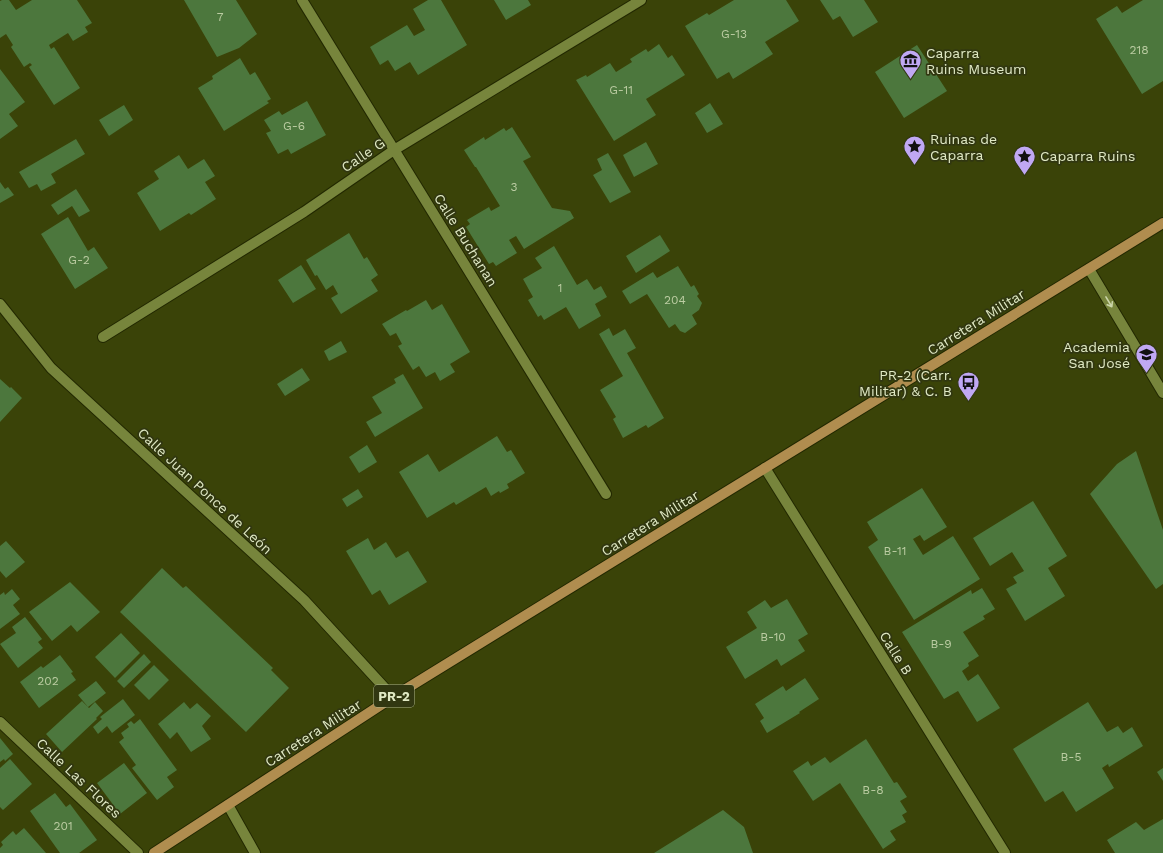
<svg xmlns="http://www.w3.org/2000/svg" width="1163" height="853" font-family="'Work Sans',sans-serif">
	<rect width="100%" height="100%" fill="#3a4308"/>
	<path fill="#4c773d" d="M 2,0 L 9,0 L 16,10 L 32,0 L 77,0 L 92,23 L 85,27 L 88,32 L 73,41 L 68,33 L 49,45 L 51,49 L 54,47 L 80,88 L 54,105 L 29,67 L 32,65 L 30,63 L 24,67 L 11,47 L 13,45 L 6,34 L 0,38 L 0,1 Z
		M 184,0 L 236,0 L 257,34 L 239,48 L 217,57 Z
		M 428,0 L 441,0 L 467,45 L 418,75 L 410,62 L 395,71 L 388,60 L 380,65 L 370,47 L 407,25 L 414,36 L 425,30 L 413,9 Z
		M 494,0 L 528,0 L 531,5 L 506,20 Z
		M 734,0 L 786,0 L 799,21 L 765,42 L 773,54 L 733,79 L 729,72 L 717,79 L 685,26 L 707,13 L 709,15 Z
		M 820,0 L 864,0 L 878,22 L 853,37 L 840,16 L 833,20 Z
		M 1143,0 L 1163,0 L 1163,81 L 1142,94 L 1096,19 L 1117,6 L 1122,13 Z
		M 659,44 L 668,58 L 672,55 L 685,75 L 646,99 L 656,115 L 614,141 L 576,80 L 586,75 L 587,77 L 610,63 L 616,72 L 632,62 L 630,59 L 646,49 L 648,52 Z
		M 917,45 L 947,91 L 904,118 L 875,72 Z
		M 240,58 L 250,75 L 255,72 L 271,99 L 267,101 L 269,103 L 224,131 L 198,88 L 213,79 L 212,76 Z
		M 0,69 L 25,102 L 9,114 L 18,126 L 0,139 Z
		M 307,101 L 326,135 L 291,154 L 288,149 L 278,154 L 266,133 L 271,131 L 264,120 L 279,111 L 282,115 Z
		M 710,103 L 723,124 L 707,133 L 695,113 Z
		M 124,105 L 133,120 L 109,136 L 99,120 Z
		M 512,127 L 531,157 L 523,161 L 552,208 L 570,211 L 574,218 L 524,249 L 516,236 L 509,240 L 517,253 L 496,266 L 493,262 L 489,264 L 466,227 L 470,224 L 467,220 L 489,207 L 491,211 L 500,206 L 476,167 L 475,167 L 464,150 L 484,137 L 485,140 L 504,128 L 506,131 Z
		M 76,139 L 85,154 L 51,174 L 56,183 L 41,191 L 37,184 L 29,188 L 19,172 Z
		M 646,142 L 658,164 L 634,177 L 623,155 Z
		M 608,153 L 631,192 L 610,203 L 593,175 L 602,170 L 597,159 Z
		M 179,155 L 188,169 L 204,159 L 215,176 L 205,182 L 216,199 L 191,215 L 189,213 L 160,231 L 137,193 L 159,179 L 154,171 Z
		M 0,182 L 5,189 L 8,187 L 14,195 L 0,203 Z
		M 76,189 L 90,211 L 79,217 L 72,206 L 58,215 L 51,205 Z
		M 68,217 L 88,251 L 94,247 L 108,268 L 75,289 L 41,234 Z
		M 349,233 L 364,259 L 367,257 L 378,275 L 371,280 L 378,291 L 341,314 L 331,298 L 338,294 L 333,285 L 326,290 L 317,275 L 315,276 L 306,260 Z
		M 660,235 L 670,251 L 636,273 L 626,256 Z
		M 554,246 L 577,285 L 587,279 L 594,290 L 601,286 L 607,297 L 595,304 L 601,316 L 579,329 L 566,307 L 544,320 L 541,315 L 538,317 L 528,300 L 533,297 L 523,279 L 542,268 L 535,258 Z
		M 301,265 L 316,289 L 293,303 L 278,280 Z
		M 678,266 L 691,287 L 694,285 L 699,294 L 697,296 L 702,303 L 699,310 L 692,315 L 697,324 L 685,333 L 680,331 L 675,324 L 669,328 L 647,294 L 630,304 L 622,291 L 653,272 L 657,278 Z
		M 426,300 L 432,310 L 442,304 L 470,352 L 450,364 L 455,372 L 440,381 L 435,372 L 426,377 L 419,366 L 413,370 L 398,346 L 402,344 L 396,333 L 390,336 L 382,324 L 406,310 L 407,311 Z
		M 609,328 L 613,336 L 625,329 L 636,348 L 627,353 L 664,418 L 648,428 L 646,425 L 623,438 L 613,419 L 616,417 L 600,390 L 623,376 L 599,334 Z
		M 341,341 L 347,352 L 329,361 L 324,351 Z
		M 302,368 L 310,380 L 285,396 L 277,384 Z
		M 403,374 L 423,408 L 375,437 L 366,422 L 382,413 L 372,397 L 396,383 L 394,379 Z
		M 0,379 L 10,388 L 11,387 L 22,398 L 0,422 Z
		M 497,436 L 507,452 L 511,450 L 525,473 L 507,484 L 509,488 L 500,493 L 499,491 L 491,496 L 486,487 L 456,505 L 454,502 L 427,518 L 399,472 L 428,454 L 439,472 Z
		M 367,445 L 377,462 L 359,473 L 349,457 Z
		M 1136,451 L 1163,530 L 1163,584 L 1156,589 L 1090,494 L 1117,464 Z
		M 922,488 L 947,527 L 924,541 L 920,535 L 913,539 L 923,555 L 953,536 L 980,579 L 914,620 L 868,547 L 878,540 L 867,522 Z
		M 358,489 L 363,497 L 347,507 L 342,499 Z
		M 1033,501 L 1067,556 L 1048,568 L 1065,596 L 1025,621 L 1006,589 L 1017,583 L 1013,577 L 1024,571 L 1012,552 L 990,566 L 973,538 Z
		M 368,538 L 374,550 L 386,542 L 396,558 L 408,551 L 427,582 L 389,605 L 380,590 L 372,595 L 346,551 Z
		M 6,541 L 25,562 L 6,578 L 0,571 L 0,546 Z
		M 162,568 L 183,588 L 186,586 L 273,668 L 271,670 L 289,688 L 246,732 L 120,612 Z
		M 70,582 L 100,612 L 77,632 L 71,625 L 52,641 L 29,612 Z
		M 982,588 L 995,609 L 983,616 L 985,619 L 963,632 L 979,656 L 968,663 L 969,666 L 962,671 L 968,681 L 978,674 L 1000,708 L 977,722 L 958,691 L 944,699 L 902,632 L 971,590 L 972,594 Z
		M 12,589 L 20,599 L 13,605 L 20,614 L 0,629 L 0,595 L 4,592 L 5,595 Z
		M 787,599 L 808,634 L 798,640 L 805,651 L 781,666 L 777,659 L 745,679 L 726,647 L 757,628 L 747,612 L 765,600 L 771,608 Z
		M 25,617 L 42,639 L 38,642 L 43,648 L 18,668 L 0,644 L 16,633 L 12,627 Z
		M 121,633 L 140,653 L 115,678 L 95,657 Z
		M 144,654 L 151,662 L 124,688 L 117,681 Z
		M 60,655 L 73,672 L 71,673 L 76,680 L 39,708 L 20,682 L 41,666 L 43,668 Z
		M 154,665 L 169,680 L 149,700 L 134,685 Z
		M 805,678 L 819,699 L 799,712 L 800,713 L 767,733 L 760,721 L 764,718 L 755,704 L 783,686 L 786,691 Z
		M 96,681 L 106,693 L 88,707 L 78,695 Z
		M 123,699 L 135,715 L 112,733 L 107,726 L 98,734 L 93,727 L 102,719 L 100,717 Z
		M 82,701 L 89,708 L 95,702 L 103,711 L 96,718 L 97,719 L 62,752 L 46,734 Z
		M 184,702 L 190,709 L 197,703 L 211,716 L 202,726 L 211,739 L 191,752 L 177,732 L 170,739 L 158,724 Z
		M 1088,702 L 1107,732 L 1118,726 L 1123,733 L 1132,727 L 1143,746 L 1109,767 L 1108,764 L 1102,768 L 1114,788 L 1076,812 L 1063,791 L 1045,802 L 1013,749 Z
		M 140,719 L 177,770 L 167,777 L 174,787 L 157,800 L 132,768 L 136,765 L 119,742 L 124,738 L 121,733 L 129,727 L 127,724 L 131,721 L 134,724 Z
		M 0,738 L 13,754 L 5,761 L 4,759 L 0,762 Z
		M 866,739 L 894,783 L 897,782 L 907,797 L 900,801 L 907,812 L 902,815 L 906,822 L 890,831 L 896,840 L 883,849 L 840,783 L 813,801 L 793,771 L 808,761 L 811,766 L 825,757 L 830,763 Z
		M 10,759 L 32,784 L 3,810 L 0,807 L 0,768 Z
		M 124,763 L 147,793 L 120,814 L 97,783 Z
		M 1163,768 L 1163,781 L 1157,772 Z
		M 55,793 L 66,807 L 70,804 L 97,840 L 79,853 L 60,853 L 30,811 Z
		M 723,810 L 744,827 L 753,853 L 654,853 Z
		M 1163,819 L 1163,853 L 1115,853 L 1107,840 L 1136,822 L 1144,830 Z
		M 24,828 L 46,853 L 0,853 L 0,848 L 3,845 L 1,842 L 13,831 L 16,835 Z"/>
	<g fill="none" stroke-linecap="round" stroke-linejoin="round">
		<defs>
			<path id="lane" d="M 1089,269 L 1163,393
				M 228,805 L 255,853"/>
			<path id="street" d="M 302,0 L 606,494
				M 0,304 L 51,368 L 304,600 L 393,697
				M 103,337 L 304,212 L 394,150 L 641,0
				M 765,468 L 1005,853
				M 0,722 L 138,853"/>
			<path id="primary" d="M 154,853 L 393,697 L 1163,223"/>
		</defs>
		<use href="#lane" stroke="#222801" stroke-width="12"/>
		<use href="#street" stroke="#222801" stroke-width="12"/>
		<use href="#primary" stroke="#222801" stroke-width="12"/>
		<use href="#lane" stroke="#77853c" stroke-width="10"/>
		<use href="#street" stroke="#77853c" stroke-width="10"/>
		<use href="#primary" stroke="#b08d4f" stroke-width="10"/>
	</g>
	<defs><path id="oneway-shaft" d="M-6 0H5M1.5-3L5.5 0L1.5 3" fill="none" stroke-width="1.6" stroke-linecap="round" stroke-linejoin="round"/></defs>
	<use stroke="#cbd5a9" href="#oneway-shaft" transform="translate(1109 302) rotate(59)"/>
	<defs>
		<symbol id="museum-pin" viewBox="-11 -11 22 30"><path d="M0 17L-7.5 6A9.5 9.5 0 1 1 7.5 6Z" fill="#c0a8f4" stroke="#313711"/><path d="M0-6L6-3V-2H-6V-3ZM-5-1h2V3h-2ZM-1-1h2V3h-2ZM3-1h2V3H3ZM-6 4H6V6H-6Z" fill="#111"/></symbol>
		<symbol id="sight-pin" viewBox="-11 -11 22 30"><path d="M0 17L-7.5 6A9.5 9.5 0 1 1 7.5 6Z" fill="#c0a8f4" stroke="#313711"/><path d="M0-6L1.8-2.2L6-1.7L2.9 1.2L3.7 5.4L0 3.3L-3.7 5.4L-2.9 1.2L-6-1.7L-1.8-2.2Z" fill="#111"/></symbol>
		<symbol id="school-pin" viewBox="-11 -11 22 30"><path d="M0 17L-7.5 6A9.5 9.5 0 1 1 7.5 6Z" fill="#c0a8f4" stroke="#313711"/><path d="M0-5L7-2L0 1L-7-2ZM-4 1L0 2.5L4 1V4Q0 6-4 4Z" fill="#111"/></symbol>
		<symbol id="bus-pin" viewBox="-11 -11 22 30"><path d="M0 17L-7.5 6A9.5 9.5 0 1 1 7.5 6Z" fill="#c0a8f4" stroke="#313711"/><path d="M-5-6H5V4H4V6H2V4H-2V6H-4V4H-5ZM-3.5-4V0h7V-4ZM-3.5 1.2v1.5H-2V1.2ZM2 1.2v1.5H3.5V1.2Z" fill="#111"/></symbol>
	</defs>
	<g fill-rule="evenodd">
		<use href="#museum-pin" x="898" y="48" width="25" height="34"/>
		<use href="#sight-pin" x="902" y="134" width="25" height="34"/>
		<use href="#sight-pin" x="1012" y="144" width="25" height="34"/>
		<use href="#school-pin" x="1134" y="342" width="25" height="34"/>
		<use href="#bus-pin" x="956" y="370" width="25" height="34"/>
	</g>
	<g text-anchor="middle" stroke-width="3.5" stroke-linejoin="round" paint-order="stroke">
		<g font-size="12" fill="#bbcca2">
			<text x="220" y="21">7</text>
			<text x="734" y="38">G-13</text>
			<text x="1139" y="54">218</text>
			<text x="621" y="94">G-11</text>
			<text x="294" y="130">G-6</text>
			<text x="514" y="191">3</text>
			<text x="79" y="264">G-2</text>
			<text x="560" y="292">1</text>
			<text x="675" y="304">204</text>
			<text x="895" y="555">B-11</text>
			<text x="773" y="641">B-10</text>
			<text x="941" y="648">B-9</text>
			<text x="48" y="685">202</text>
			<text x="1071" y="761">B-5</text>
			<text x="873" y="794">B-8</text>
			<text x="63" y="830">201</text>
		</g>
		<rect fill="#313711" stroke="#acb48e" stroke-width="1" x="374" y="685" width="40" height="22" rx="3"/>
		<g font-size="13" font-weight="bold" fill="#e0e9c4">
			<text x="394" y="701">PR-2</text>
		</g>
		<g font-size="14" fill="#e0e9c4" stroke="#313711" text-anchor="start">
			<text x="926" y="58">Caparra<tspan x="926" dy="16">Ruins Museum</tspan></text>
			<text x="930" y="144">Ruinas de<tspan x="930" dy="16">Caparra</tspan></text>
			<text x="1040" y="161">Caparra Ruins</text>
			<text x="1130" y="352" text-anchor="end">Academia<tspan x="1130" dy="16">San José</tspan></text>
			<text x="952" y="380" text-anchor="end">PR-2 (Carr.<tspan x="952" dy="16">Militar) &amp; C. B</tspan></text>
		</g>
		<g font-size="14" fill="#e0e9c4" stroke="#313711">
			<text transform="translate(363 155) rotate(-34)" y="5">Calle G</text>
			<text transform="translate(466 240) rotate(58)" y="5">Calle Buchanan</text>
			<text transform="translate(976 322) rotate(-32)" y="5">Carretera Militar</text>
			<text transform="translate(205 491) rotate(43)" y="5">Calle Juan Ponce de León</text>
			<text transform="translate(650 523) rotate(-32)" y="5">Carretera Militar</text>
			<text transform="translate(896 653) rotate(58)" y="5">Calle B</text>
			<text transform="translate(313 733) rotate(-33)" y="5">Carretera Militar</text>
			<text transform="translate(79 778) rotate(43)" y="5">Calle Las Flores</text>
		</g>
	</g>
</svg>
